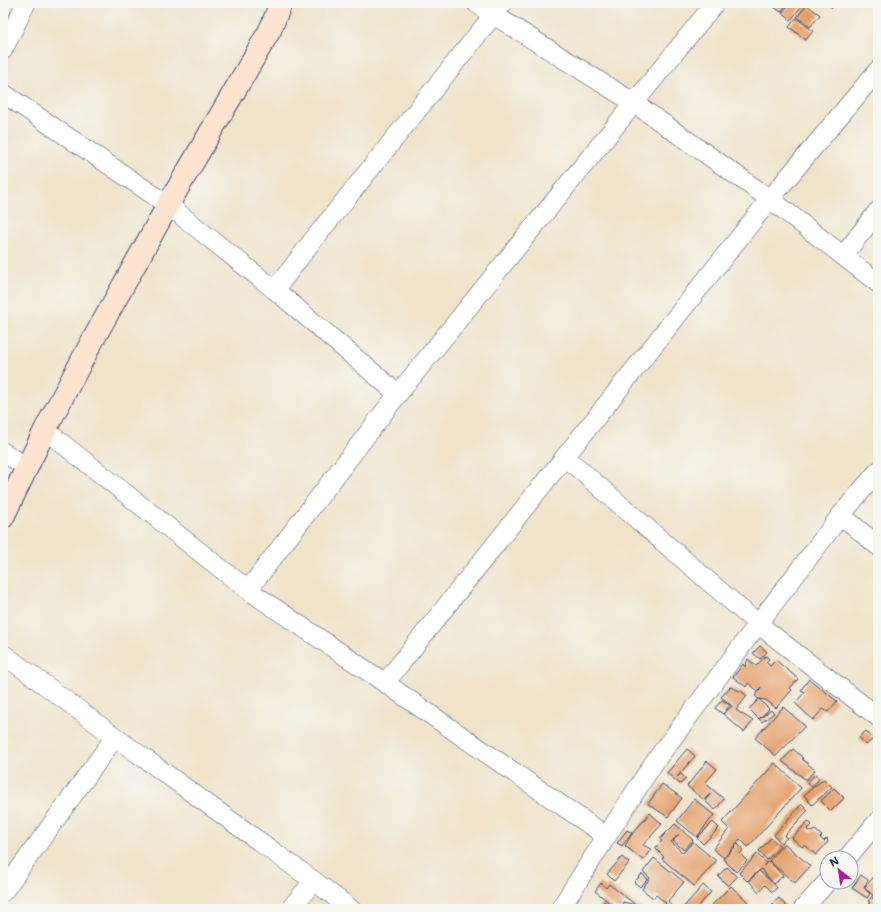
<svg xmlns="http://www.w3.org/2000/svg" width="881" height="912" font-family="'Shantell Sans',sans-serif">
	<rect width="100%" height="100%" fill="#f6f6f2"/>
	<filter id="ink" filterUnits="userSpaceOnUse"><feTurbulence type="fractalNoise" baseFrequency=".025" numOctaves="2"/><feDisplacementMap in="SourceGraphic" scale="8" xChannelSelector="R" yChannelSelector="G"/><feConvolveMatrix kernelMatrix="1 2 1 2 8 2 1 2 1" color-interpolation-filters="sRGB"/></filter>
	<filter id="wash" filterUnits="userSpaceOnUse"><feTurbulence type="fractalNoise" baseFrequency=".012" numOctaves="4" result="noise"/><feDisplacementMap in="SourceGraphic" scale="16" xChannelSelector="R" yChannelSelector="G"/><feGaussianBlur stdDeviation="0.9" result="paint"/><feColorMatrix in="noise" values="0 0 0 0 0 0 0 0 0 0 0 0 0 0 0 0 0 1.4 0 .05"/><feComposite in="paint" operator="in"/></filter>
	<g filter="url(#wash)">
		<rect width="100%" height="100%" fill="#efe4ca"/>
		<g id="blocks">
			<path fill="#e49e67" d="M 769,3 L 788,3 L 781,12 Z
				M 790,3 L 799,3 L 802,5 L 791,20 L 782,13 Z
				M 827,3 L 836,3 L 832,8 Z
				M 869,3 L 878,3 L 878,10 Z
				M 807,5 L 820,15 L 810,27 L 797,17 Z
				M 796,18 L 813,31 L 806,40 L 789,27 Z
				M 760,646 L 767,652 L 760,659 L 753,653 Z
				M 765,656 L 769,659 L 766,662 L 770,666 L 776,660 L 798,679 L 790,688 L 792,690 L 776,708 L 766,700 L 759,699 L 755,696 L 761,687 L 758,691 L 748,683 L 746,687 L 733,677 L 743,664 L 745,667 L 748,659 L 756,666 Z
				M 809,679 L 837,701 L 828,712 L 823,709 L 813,720 L 795,703 L 805,692 L 801,690 Z
				M 730,687 L 742,692 L 747,696 L 736,710 L 753,721 L 744,732 L 723,714 L 715,708 L 722,700 L 730,705 L 723,714 L 732,706 L 721,697 Z
				M 759,699 L 769,709 L 759,719 L 749,709 Z
				M 783,707 L 805,726 L 776,756 L 755,738 Z
				M 771,710 L 774,713 L 762,722 L 759,719 Z
				M 866,731 L 873,739 L 866,745 L 859,737 Z
				M 687,749 L 695,756 L 677,777 L 681,774 L 686,779 L 680,784 L 667,773 Z
				M 793,749 L 803,758 L 802,759 L 815,770 L 806,780 L 782,761 Z
				M 707,761 L 717,769 L 705,783 L 724,799 L 715,810 L 705,801 L 711,793 L 704,800 L 687,786 Z
				M 775,763 L 801,788 L 748,847 L 740,839 L 724,858 L 713,849 L 729,829 L 722,822 Z
				M 815,774 L 819,779 L 812,787 L 807,783 Z
				M 824,779 L 832,787 L 812,805 L 804,795 Z
				M 662,784 L 682,798 L 668,817 L 648,804 Z
				M 834,788 L 844,798 L 831,811 L 821,801 Z
				M 694,799 L 714,815 L 697,837 L 677,821 Z
				M 802,804 L 808,810 L 784,836 L 787,838 L 781,843 L 774,835 Z
				M 650,813 L 662,824 L 643,845 L 651,849 L 643,860 L 625,846 L 632,834 Z
				M 808,821 L 812,825 L 807,830 L 811,832 L 815,830 L 822,836 L 820,838 L 824,841 L 827,838 L 828,842 L 816,855 L 805,845 L 802,847 L 792,838 Z
				M 713,822 L 719,828 L 703,844 L 697,838 Z
				M 675,824 L 693,840 L 684,850 L 673,841 L 679,834 L 671,842 L 683,853 L 693,842 L 716,861 L 694,886 L 662,859 L 664,857 L 655,848 L 662,841 L 660,839 Z
				M 627,830 L 632,833 L 622,846 L 617,843 Z
				M 771,838 L 780,846 L 767,860 L 759,851 Z
				M 784,843 L 810,866 L 795,883 L 769,861 Z
				M 738,844 L 743,850 L 740,854 L 747,861 L 736,872 L 723,859 Z
				M 757,854 L 766,863 L 763,866 L 769,861 L 783,876 L 774,884 L 777,888 L 772,892 L 765,885 L 759,892 L 749,881 L 759,871 L 774,884 L 761,869 L 747,881 L 739,873 Z
				M 622,857 L 629,863 L 614,881 L 607,874 Z
				M 654,858 L 684,882 L 668,901 L 673,909 L 669,909 L 664,905 L 666,903 L 656,895 L 653,898 L 642,889 L 650,878 L 643,872 Z
				M 727,867 L 737,877 L 728,886 L 718,876 Z
				M 878,872 L 878,892 L 872,899 L 878,893 L 878,909 L 873,909 L 868,905 L 870,903 L 868,901 L 873,895 L 864,888 L 870,894 L 867,898 L 852,888 L 861,875 L 868,880 L 864,888 Z
				M 642,874 L 648,879 L 640,887 L 634,882 Z
				M 601,883 L 606,888 L 609,884 L 636,905 L 623,902 L 622,909 L 617,909 L 595,891 Z
				M 703,885 L 711,892 L 696,909 L 682,909 Z
				M 731,886 L 750,904 L 745,909 L 708,909 Z
				M 779,898 L 787,907 L 784,909 L 776,909 L 772,904 Z
				M 604,901 L 614,909 L 598,909 Z
				M 638,905 L 643,909 L 634,909 Z"/>
		</g>
	</g>
	<g filter="url(#ink)">
		<use href="#blocks" fill-opacity="0" stroke="#3b4a6e" stroke-width="1"/>
		<g fill="none" stroke-linecap="round" stroke-linejoin="round">
			<defs>
				<path id="street" d="M 476,3 L 494,15 L 634,103 L 770,199 L 878,283
					M 3,50 L 26,3
					M 3,93 L 168,205 L 275,290 L 310,244 L 503,3
					M 843,256 L 878,211
					M 275,290 L 398,394
					M 45,430 L 248,590 L 385,683 L 606,836
					M 3,452 L 27,467
					M 565,457 L 758,624 L 878,717
					M 841,515 L 878,546
					M 248,590 L 398,394 L 715,3
					M 3,654 L 115,737 L 314,881 L 351,909
					M 385,683 L 770,199 L 878,70
					M 847,858 L 878,821
					M 3,892 L 115,737
					M 290,909 L 314,881
					M 560,909 L 653,764 L 758,624 L 841,515 L 878,471
					M 803,909 L 827,882"/>
				<path id="secondary" d="M 3,517 L 45,430 L 89,347 L 168,205 L 270,30 L 281,3"/>
			</defs>
			<use href="#street" stroke="#3b4a6e" stroke-width="20"/>
			<use href="#secondary" stroke="#3b4a6e" stroke-width="24"/>
			<use href="#street" stroke="#fff" stroke-width="19"/>
			<use href="#secondary" stroke="#fde4d1" stroke-width="22"/>
		</g>
	</g>
	<rect width="881" height="912" fill="none" stroke="#f6f6f2" stroke-width="16"/>
	<g transform="translate(839 870) rotate(330)"><circle r="19" fill="#f6f6f2" stroke="#9ea6b7"/>
	<path d="M0-3L7 15L0 10L-7 15Z" fill="#b5179e"/>
	<text y="-6" font-size="11" font-weight="bold" text-anchor="middle" fill="#1b2f5e">N</text>
	</g>
</svg>
